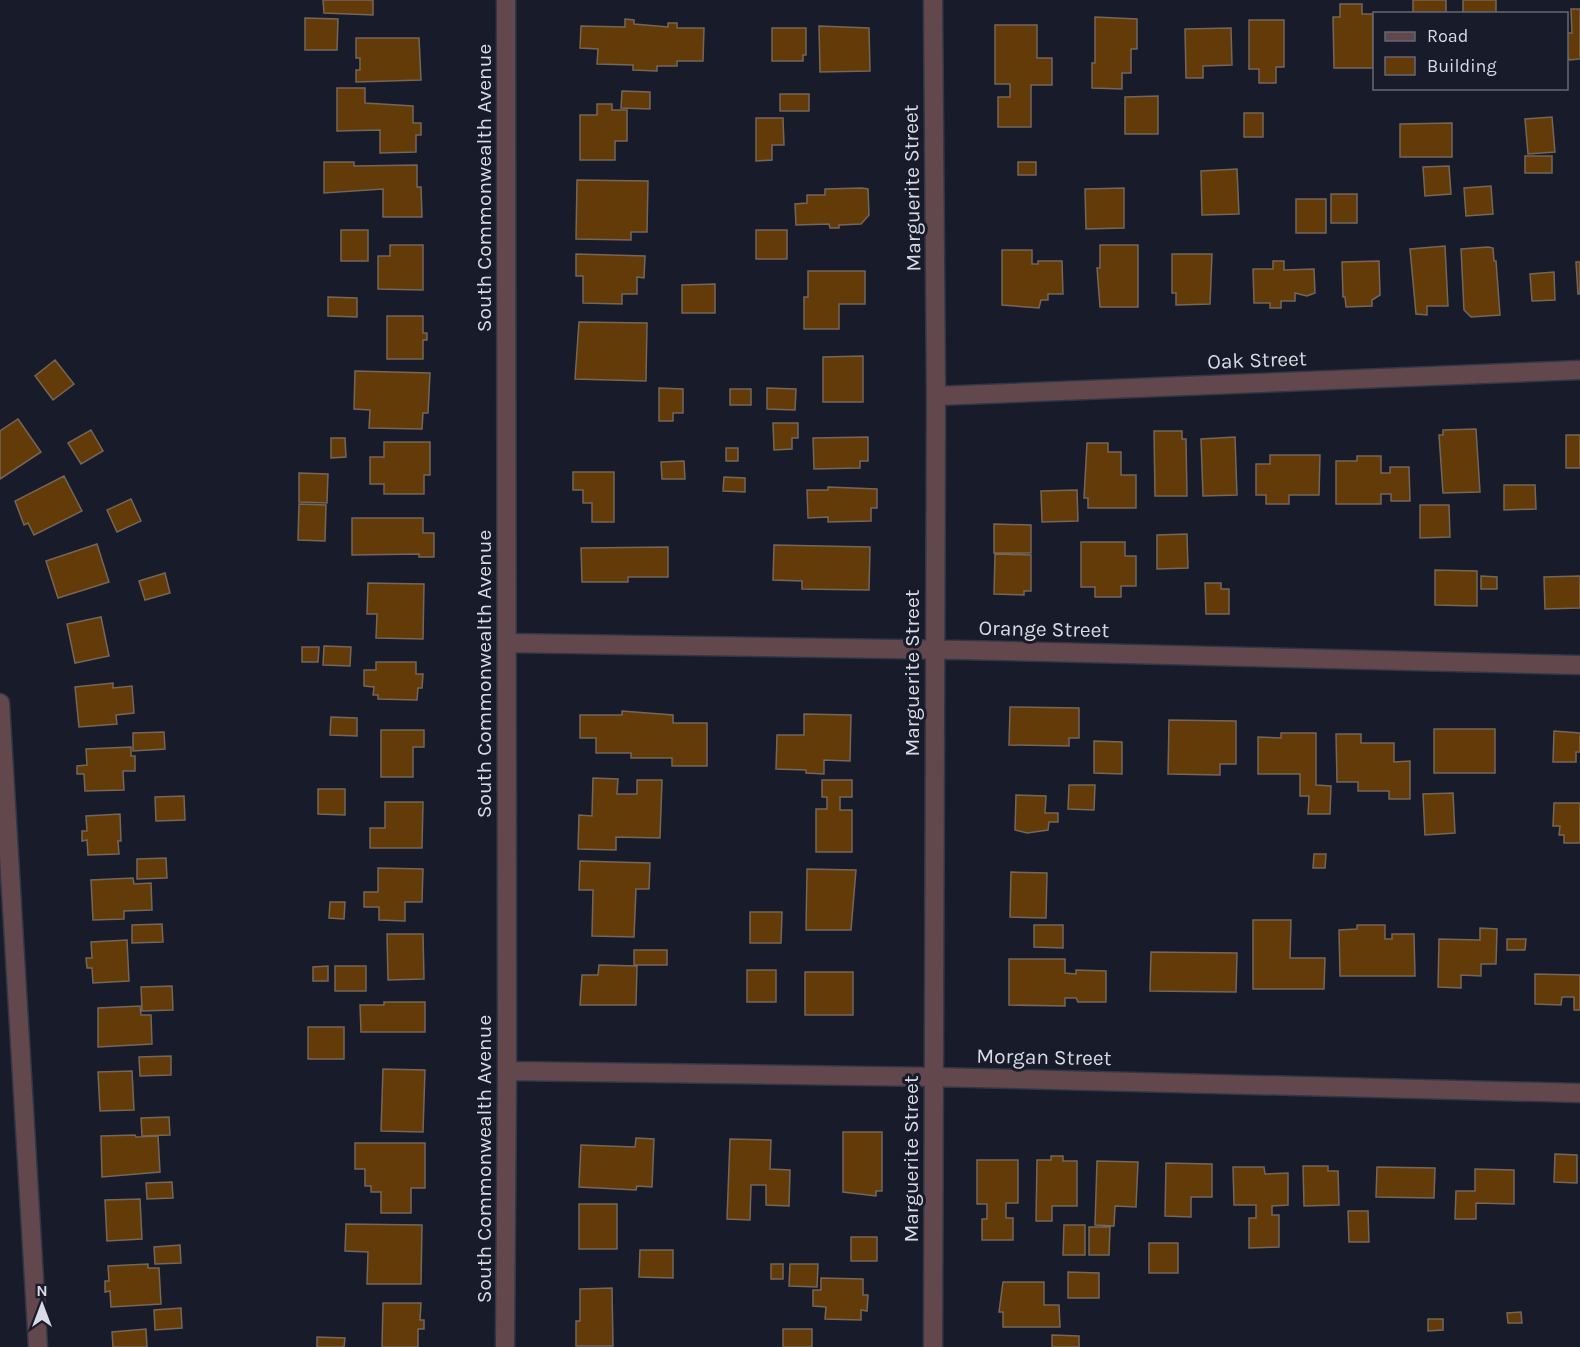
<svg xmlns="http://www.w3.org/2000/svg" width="1580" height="1347" font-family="Karla,sans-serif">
	<rect width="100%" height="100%" fill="#181b2a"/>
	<path fill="#623b08" stroke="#756658" stroke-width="1.5" d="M 323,0 L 373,0 L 373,15 L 324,13 Z
		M 1413,0 L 1446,0 L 1446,14 L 1413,14 Z
		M 1463,0 L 1496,0 L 1496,14 L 1463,14 Z
		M 1340,4 L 1362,4 L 1362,14 L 1373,14 L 1373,68 L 1334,68 L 1333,17 L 1340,17 Z
		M 1571,9 L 1580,9 L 1580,59 L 1569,60 L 1567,52 L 1566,33 L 1572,33 Z
		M 1095,17 L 1137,19 L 1137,49 L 1131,49 L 1131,73 L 1122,73 L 1122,89 L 1092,88 L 1092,63 L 1095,63 Z
		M 305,18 L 338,19 L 337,50 L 305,50 Z
		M 625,19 L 634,20 L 634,24 L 668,27 L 668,23 L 677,23 L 677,28 L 704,28 L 703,61 L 677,61 L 677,66 L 657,66 L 657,71 L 633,70 L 633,65 L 597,64 L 598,49 L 580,48 L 581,26 L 625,27 Z
		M 1249,20 L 1284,20 L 1284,67 L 1276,67 L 1276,83 L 1259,83 L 1259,69 L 1249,69 Z
		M 995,25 L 1037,25 L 1037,58 L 1052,58 L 1052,85 L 1031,85 L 1031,127 L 998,127 L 998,97 L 1010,97 L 1010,84 L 995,84 Z
		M 819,26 L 869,28 L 870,71 L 820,72 Z
		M 772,28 L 806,28 L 806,55 L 803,55 L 803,61 L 772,61 Z
		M 1231,28 L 1232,65 L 1203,66 L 1203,78 L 1186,78 L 1185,29 Z
		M 356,38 L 419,38 L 421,80 L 356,82 L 356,70 L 360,70 L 360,58 L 356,58 Z
		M 337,88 L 365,88 L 365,103 L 413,106 L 413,123 L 421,123 L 421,135 L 416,135 L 416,152 L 380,153 L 380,130 L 337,131 Z
		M 622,91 L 650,92 L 650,109 L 621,108 Z
		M 780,94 L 809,94 L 809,111 L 780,111 Z
		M 1158,96 L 1158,134 L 1125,134 L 1125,97 Z
		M 597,104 L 612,104 L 612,110 L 627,110 L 627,141 L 615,141 L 615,160 L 580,160 L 580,115 L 597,115 Z
		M 1244,113 L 1263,113 L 1263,137 L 1244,137 Z
		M 1552,117 L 1555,152 L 1528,154 L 1525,119 Z
		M 756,118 L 783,118 L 784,145 L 772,145 L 772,160 L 756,161 Z
		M 1452,123 L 1452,157 L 1400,157 L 1400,124 Z
		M 1525,156 L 1552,156 L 1552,173 L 1525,173 Z
		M 324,162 L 354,162 L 354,166 L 417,165 L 417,187 L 421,187 L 422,217 L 383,217 L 383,189 L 324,193 Z
		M 1018,162 L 1036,162 L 1036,175 L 1018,175 Z
		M 1449,166 L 1451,194 L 1425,196 L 1423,167 Z
		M 1237,169 L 1239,214 L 1202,215 L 1201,171 Z
		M 577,180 L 648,181 L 647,232 L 631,232 L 631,240 L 576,239 Z
		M 1491,186 L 1493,214 L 1466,216 L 1464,188 Z
		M 862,188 L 868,189 L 869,215 L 861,224 L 839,225 L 839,228 L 830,228 L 829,224 L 796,225 L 795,204 L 807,203 L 807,195 L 825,195 L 825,189 Z
		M 1124,188 L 1124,228 L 1086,229 L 1085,189 Z
		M 1331,194 L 1357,194 L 1357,223 L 1331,223 Z
		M 1296,199 L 1326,199 L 1326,233 L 1296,233 Z
		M 341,230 L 368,230 L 368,261 L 341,261 Z
		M 756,230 L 787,230 L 787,259 L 756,259 Z
		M 390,245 L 423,245 L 423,290 L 378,289 L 378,256 L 390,256 Z
		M 1100,245 L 1138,245 L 1138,307 L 1100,307 L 1097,268 L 1100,268 Z
		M 1445,246 L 1448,306 L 1427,306 L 1427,315 L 1416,314 L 1410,249 Z
		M 1488,247 L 1493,248 L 1494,261 L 1496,261 L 1500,315 L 1471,317 L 1464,310 L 1461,249 Z
		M 1002,250 L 1032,250 L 1032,264 L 1038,264 L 1038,261 L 1062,261 L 1063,294 L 1048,294 L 1048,300 L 1041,300 L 1039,308 L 1002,305 Z
		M 576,254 L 645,256 L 644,278 L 637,277 L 637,294 L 622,294 L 622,304 L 583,303 L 583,276 L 576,276 Z
		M 1172,254 L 1212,254 L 1210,304 L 1176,305 L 1176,293 L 1172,293 Z
		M 1273,261 L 1284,261 L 1284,270 L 1314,269 L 1315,293 L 1307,296 L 1295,293 L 1295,301 L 1281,301 L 1281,308 L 1270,308 L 1270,303 L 1254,303 L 1253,269 L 1273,269 Z
		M 1379,261 L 1380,295 L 1372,300 L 1372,306 L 1346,307 L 1345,297 L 1343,297 L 1342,262 Z
		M 1576,262 L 1580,262 L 1580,294 L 1578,294 Z
		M 808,271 L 865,271 L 865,304 L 839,304 L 839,329 L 804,329 L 804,297 L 808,297 Z
		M 1554,272 L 1555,300 L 1532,301 L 1530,274 Z
		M 715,284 L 715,313 L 682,313 L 682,285 Z
		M 328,297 L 357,298 L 357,317 L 328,316 Z
		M 387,316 L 423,316 L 423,333 L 427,333 L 427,340 L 423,340 L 423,359 L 387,359 Z
		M 579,322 L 647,323 L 646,381 L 575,379 Z
		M 863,356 L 863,402 L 823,402 L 823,357 Z
		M 55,360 L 74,384 L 53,400 L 35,376 Z
		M 355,371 L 430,373 L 428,413 L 423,413 L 422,429 L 369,428 L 370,410 L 354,409 Z
		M 659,388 L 683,389 L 683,413 L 673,413 L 673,421 L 659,421 Z
		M 767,388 L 796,389 L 795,410 L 767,409 Z
		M 730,389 L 751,389 L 751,405 L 730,405 Z
		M 18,419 L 41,452 L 0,479 L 0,431 Z
		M 773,423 L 798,423 L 798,438 L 792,438 L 792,449 L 774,450 Z
		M 1476,429 L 1480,492 L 1443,493 L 1439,435 L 1443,435 L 1443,430 Z
		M 91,430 L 103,451 L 81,464 L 68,443 Z
		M 1154,431 L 1182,431 L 1182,439 L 1186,439 L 1187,496 L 1155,496 Z
		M 1566,435 L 1580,435 L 1580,468 L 1566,468 Z
		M 868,437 L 868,461 L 860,461 L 860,468 L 814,469 L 813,438 Z
		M 1235,437 L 1237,495 L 1203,496 L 1201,439 Z
		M 331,438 L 345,438 L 346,457 L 331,458 Z
		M 384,442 L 430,442 L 430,475 L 424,475 L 424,494 L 384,494 L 384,484 L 370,484 L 370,457 L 384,457 Z
		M 1087,443 L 1108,443 L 1108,452 L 1121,452 L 1121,475 L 1136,475 L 1136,508 L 1088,508 L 1088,498 L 1084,498 Z
		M 726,448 L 738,448 L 738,461 L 726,461 Z
		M 1270,455 L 1320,455 L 1319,495 L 1289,495 L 1289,504 L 1266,504 L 1266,495 L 1256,495 L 1256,464 L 1270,464 Z
		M 1357,456 L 1381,456 L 1381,473 L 1390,473 L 1390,467 L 1409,467 L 1410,501 L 1391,501 L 1391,494 L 1381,494 L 1381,504 L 1336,504 L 1336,461 L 1357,461 Z
		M 684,461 L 685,479 L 662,479 L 661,462 Z
		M 573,472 L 614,472 L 614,522 L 592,522 L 592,503 L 583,503 L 583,490 L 573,490 Z
		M 299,473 L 328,474 L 327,503 L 299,502 Z
		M 64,476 L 82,511 L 34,535 L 28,523 L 24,525 L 15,501 Z
		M 724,477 L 745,478 L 745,492 L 723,491 Z
		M 1504,485 L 1535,485 L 1536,509 L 1504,510 Z
		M 828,487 L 877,489 L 877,508 L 871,508 L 871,521 L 828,522 L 828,517 L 808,518 L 807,490 L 828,490 Z
		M 1077,490 L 1078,521 L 1042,522 L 1041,491 Z
		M 131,499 L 141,521 L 117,532 L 107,510 Z
		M 299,504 L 326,505 L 325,541 L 298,540 Z
		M 1420,505 L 1449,505 L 1450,537 L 1420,538 Z
		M 352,518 L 423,518 L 423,533 L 434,533 L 434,557 L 419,557 L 419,554 L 352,555 Z
		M 994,524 L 1031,525 L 1031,553 L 994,553 Z
		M 1187,534 L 1188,568 L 1157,569 L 1157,535 Z
		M 1081,542 L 1125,542 L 1125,556 L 1136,556 L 1136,586 L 1121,586 L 1121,597 L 1095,597 L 1095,587 L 1081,587 Z
		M 97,544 L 109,582 L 58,598 L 46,561 Z
		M 774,545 L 870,547 L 869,590 L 802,589 L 802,581 L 773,580 Z
		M 668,547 L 668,577 L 628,577 L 628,582 L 582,582 L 581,548 Z
		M 995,554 L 1031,555 L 1031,591 L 1024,591 L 1024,595 L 994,594 Z
		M 1435,570 L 1477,571 L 1477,606 L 1435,605 Z
		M 165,573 L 170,593 L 145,600 L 139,581 Z
		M 1481,576 L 1497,577 L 1497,589 L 1481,589 Z
		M 1580,576 L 1580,608 L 1545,609 L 1544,577 Z
		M 368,583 L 424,584 L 423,639 L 376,638 L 377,614 L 367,614 Z
		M 1205,583 L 1221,583 L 1221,589 L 1229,589 L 1229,614 L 1206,614 Z
		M 101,617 L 109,656 L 75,663 L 67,624 Z
		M 324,646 L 351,647 L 350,666 L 323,665 Z
		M 302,647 L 319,647 L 318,662 L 302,662 Z
		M 376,662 L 416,662 L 416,674 L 423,674 L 422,688 L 418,688 L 417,700 L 378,699 L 378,695 L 373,695 L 374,687 L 364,686 L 364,670 L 376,670 Z
		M 113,683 L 113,688 L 132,686 L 134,713 L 116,715 L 117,724 L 79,727 L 75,687 Z
		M 1010,707 L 1079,708 L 1079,738 L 1069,738 L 1069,746 L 1009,745 Z
		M 622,711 L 673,715 L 673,723 L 707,723 L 707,766 L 672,766 L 672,758 L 631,758 L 631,753 L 596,753 L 596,738 L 580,738 L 580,715 L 622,715 Z
		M 804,714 L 851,715 L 850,761 L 824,760 L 824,774 L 806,773 L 806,770 L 776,769 L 777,735 L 804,735 Z
		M 331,717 L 357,718 L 357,736 L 330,735 Z
		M 1169,720 L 1236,721 L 1236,764 L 1220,764 L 1220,775 L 1168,774 Z
		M 1434,729 L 1495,729 L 1495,773 L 1434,773 Z
		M 381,730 L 424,730 L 424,747 L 413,747 L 413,777 L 381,777 Z
		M 1554,731 L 1580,733 L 1580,752 L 1576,752 L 1576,762 L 1553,762 Z
		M 164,732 L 165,749 L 133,751 L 133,733 Z
		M 1281,733 L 1316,733 L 1316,785 L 1331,786 L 1330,814 L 1308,814 L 1309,796 L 1300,796 L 1300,774 L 1258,774 L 1258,737 L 1281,738 Z
		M 1336,734 L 1361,734 L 1361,743 L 1394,743 L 1394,762 L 1410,761 L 1410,799 L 1389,799 L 1389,791 L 1358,791 L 1358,782 L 1337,782 Z
		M 1094,741 L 1122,742 L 1122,774 L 1094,773 Z
		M 131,747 L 131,756 L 135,756 L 135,771 L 123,771 L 124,790 L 85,791 L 84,774 L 77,774 L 77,766 L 87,765 L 86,749 Z
		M 593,778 L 618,779 L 617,794 L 637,794 L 637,780 L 662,780 L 660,838 L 616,837 L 616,850 L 578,849 L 579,815 L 592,816 Z
		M 822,780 L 852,780 L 852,797 L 840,797 L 840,810 L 852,810 L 852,852 L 816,852 L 816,809 L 827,809 L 827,797 L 822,797 Z
		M 1069,785 L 1095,785 L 1094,810 L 1068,809 Z
		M 318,789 L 345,789 L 345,815 L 318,814 Z
		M 1453,793 L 1455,833 L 1425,835 L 1423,794 Z
		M 1016,795 L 1046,796 L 1045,813 L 1058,813 L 1058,822 L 1049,822 L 1048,830 L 1027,833 L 1015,830 Z
		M 184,796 L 185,820 L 156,821 L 155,797 Z
		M 385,802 L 423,802 L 422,848 L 370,848 L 370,828 L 385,828 Z
		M 1554,803 L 1580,803 L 1580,843 L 1564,843 L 1564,835 L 1559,835 L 1560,826 L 1553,826 Z
		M 120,814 L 121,841 L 118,841 L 119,854 L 88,855 L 87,840 L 82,841 L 82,831 L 87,831 L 86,816 Z
		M 1314,854 L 1326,854 L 1325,868 L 1313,868 Z
		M 166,858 L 167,878 L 137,879 L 137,859 Z
		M 580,861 L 650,863 L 649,889 L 636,889 L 634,937 L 592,936 L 593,890 L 579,890 Z
		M 378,868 L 423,869 L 422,902 L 405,902 L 405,921 L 379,920 L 379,907 L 364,907 L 364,892 L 378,892 Z
		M 807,869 L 856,870 L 851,930 L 806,930 Z
		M 1011,872 L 1047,873 L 1046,918 L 1010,917 Z
		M 133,878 L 134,884 L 151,883 L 152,910 L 124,911 L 124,919 L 93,920 L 91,880 Z
		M 330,902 L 345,902 L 344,919 L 329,918 Z
		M 750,912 L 782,912 L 781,943 L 750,943 Z
		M 1253,920 L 1291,920 L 1290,958 L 1325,958 L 1324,989 L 1253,989 Z
		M 162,924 L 163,942 L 132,943 L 132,925 Z
		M 1034,925 L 1063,925 L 1063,948 L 1034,947 Z
		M 1357,925 L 1385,925 L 1385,939 L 1392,939 L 1392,934 L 1414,934 L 1415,976 L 1340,976 L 1339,930 L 1357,929 Z
		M 1480,928 L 1497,929 L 1496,964 L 1481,964 L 1481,976 L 1461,975 L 1461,988 L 1438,987 L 1439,939 L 1480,940 Z
		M 387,934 L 423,934 L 424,979 L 388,980 Z
		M 1507,939 L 1526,939 L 1525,950 L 1507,950 Z
		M 127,940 L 129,981 L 93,983 L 92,968 L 87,968 L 86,958 L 92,958 L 91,942 Z
		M 634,950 L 667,950 L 667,965 L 634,965 Z
		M 1151,952 L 1237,953 L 1236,992 L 1150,991 Z
		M 1009,959 L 1065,959 L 1065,973 L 1076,974 L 1076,970 L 1106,971 L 1106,1002 L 1078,1002 L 1076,998 L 1065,998 L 1065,1006 L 1009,1005 Z
		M 599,965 L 637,966 L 636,1005 L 580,1005 L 582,975 L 598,975 Z
		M 328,966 L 328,981 L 313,981 L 313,967 Z
		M 335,966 L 366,966 L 366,991 L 335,991 Z
		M 747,970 L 776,970 L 776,1002 L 747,1002 Z
		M 805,972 L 853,972 L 853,1015 L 805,1015 Z
		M 1535,974 L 1580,975 L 1580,1010 L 1574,1010 L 1574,997 L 1562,997 L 1561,1005 L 1535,1004 Z
		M 172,986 L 173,1010 L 142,1011 L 141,987 Z
		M 384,1002 L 425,1002 L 425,1032 L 361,1032 L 360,1005 L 384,1005 Z
		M 140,1006 L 141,1015 L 151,1015 L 152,1044 L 98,1047 L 98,1008 Z
		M 308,1027 L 344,1027 L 344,1059 L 308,1059 Z
		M 171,1056 L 171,1075 L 140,1076 L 139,1057 Z
		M 383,1069 L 425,1070 L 423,1132 L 381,1131 Z
		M 132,1071 L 134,1110 L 100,1111 L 98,1072 Z
		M 169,1117 L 170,1135 L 142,1136 L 141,1118 Z
		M 843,1132 L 882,1132 L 882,1191 L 876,1191 L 876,1196 L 843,1192 Z
		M 135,1135 L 136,1137 L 158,1136 L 160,1172 L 102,1177 L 101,1136 Z
		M 636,1138 L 654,1139 L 652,1187 L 637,1186 L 636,1190 L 579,1187 L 581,1145 L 635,1147 Z
		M 730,1139 L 771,1140 L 770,1169 L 790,1170 L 789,1206 L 766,1205 L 766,1185 L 751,1185 L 750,1220 L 727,1219 Z
		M 355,1143 L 425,1143 L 425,1188 L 411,1188 L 411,1213 L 381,1213 L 381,1192 L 371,1192 L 371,1186 L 365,1186 L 365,1169 L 355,1169 Z
		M 1555,1154 L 1577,1155 L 1577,1183 L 1554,1182 Z
		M 1051,1156 L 1063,1156 L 1063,1161 L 1077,1161 L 1077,1206 L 1052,1206 L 1052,1221 L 1036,1221 L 1037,1160 L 1051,1160 Z
		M 977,1160 L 1018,1160 L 1018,1203 L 1006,1203 L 1006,1218 L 1013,1218 L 1013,1240 L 982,1240 L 982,1219 L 987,1219 L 987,1204 L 977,1204 Z
		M 1097,1161 L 1138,1162 L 1136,1207 L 1115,1206 L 1114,1226 L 1095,1225 Z
		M 1166,1163 L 1212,1164 L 1212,1197 L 1191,1197 L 1191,1217 L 1165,1216 Z
		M 1303,1166 L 1328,1166 L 1328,1171 L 1338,1171 L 1339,1205 L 1304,1206 Z
		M 1233,1167 L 1264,1167 L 1265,1174 L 1288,1173 L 1288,1205 L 1272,1206 L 1272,1215 L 1279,1215 L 1279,1247 L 1249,1248 L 1249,1218 L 1256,1218 L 1256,1205 L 1234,1205 Z
		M 1377,1167 L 1435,1168 L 1434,1198 L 1376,1197 Z
		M 1475,1169 L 1514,1170 L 1514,1204 L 1476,1203 L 1476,1219 L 1455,1219 L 1456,1191 L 1475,1191 Z
		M 172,1182 L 173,1198 L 147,1199 L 146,1183 Z
		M 140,1199 L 142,1239 L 107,1241 L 105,1200 Z
		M 579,1204 L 617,1204 L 617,1249 L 579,1249 Z
		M 1348,1211 L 1368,1211 L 1369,1242 L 1349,1242 Z
		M 346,1224 L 422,1225 L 421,1284 L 367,1284 L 368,1252 L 345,1251 Z
		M 1064,1225 L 1085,1225 L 1085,1255 L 1063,1255 Z
		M 1089,1227 L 1110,1227 L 1109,1255 L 1089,1255 Z
		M 851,1237 L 877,1237 L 877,1261 L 851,1261 Z
		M 1149,1243 L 1178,1243 L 1178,1273 L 1149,1273 Z
		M 180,1245 L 181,1263 L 155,1264 L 154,1247 Z
		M 640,1250 L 673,1250 L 673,1278 L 639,1277 Z
		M 148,1264 L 148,1268 L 159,1268 L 161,1304 L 111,1307 L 110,1291 L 105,1292 L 105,1281 L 109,1281 L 108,1266 Z
		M 771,1264 L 783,1264 L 783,1279 L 771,1279 Z
		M 790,1264 L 818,1264 L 817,1287 L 789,1286 Z
		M 1068,1272 L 1099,1273 L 1099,1298 L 1068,1298 Z
		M 821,1278 L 863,1279 L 863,1295 L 868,1295 L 867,1311 L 861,1310 L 861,1320 L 825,1319 L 826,1307 L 813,1306 L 813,1290 L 821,1290 Z
		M 1003,1282 L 1044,1282 L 1044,1305 L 1059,1305 L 1060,1327 L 1003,1327 L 1003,1312 L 999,1312 Z
		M 612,1288 L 613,1346 L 576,1346 L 576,1321 L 580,1321 L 580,1289 Z
		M 383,1303 L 421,1303 L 420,1320 L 424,1320 L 424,1329 L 418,1329 L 418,1347 L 382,1347 Z
		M 181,1308 L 182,1328 L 155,1330 L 154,1310 Z
		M 1521,1312 L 1522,1323 L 1508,1323 L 1507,1313 Z
		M 1428,1319 L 1443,1319 L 1443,1330 L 1428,1331 Z
		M 146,1329 L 147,1347 L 113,1347 L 112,1332 Z
		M 783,1329 L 812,1329 L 812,1347 L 783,1347 Z
		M 1052,1335 L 1079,1336 L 1079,1347 L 1052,1347 Z
		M 317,1337 L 345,1338 L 344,1347 L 317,1347 Z"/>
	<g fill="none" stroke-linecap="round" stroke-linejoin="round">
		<defs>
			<path id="minor" d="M 933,0 L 936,396 L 933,1347
				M 936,396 L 1580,370
				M 507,643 L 962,650 L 1580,665
				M 0,703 L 38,1347
				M 507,1071 L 933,1077 L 1580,1093
				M 505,1347 L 507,1071 L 506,0"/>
		</defs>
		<use href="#minor" stroke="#333644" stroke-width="21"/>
		<use href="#minor" stroke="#62484c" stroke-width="18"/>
	</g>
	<g text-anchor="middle" stroke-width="6" stroke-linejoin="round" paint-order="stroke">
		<g font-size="21" fill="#d8dbe5" stroke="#181b2a">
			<text transform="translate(484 188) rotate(-90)" y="7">South Commonwealth Avenue</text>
			<text transform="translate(912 188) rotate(-91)" y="7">Marguerite Street</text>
			<text transform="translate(1257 360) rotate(-2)" y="7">Oak Street</text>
			<text transform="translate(1044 629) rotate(1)" y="7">Orange Street</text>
			<text transform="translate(912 673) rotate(-90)" y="7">Marguerite Street</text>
			<text transform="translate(484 674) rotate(-90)" y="7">South Commonwealth Avenue</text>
			<text transform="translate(1044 1057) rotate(1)" y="7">Morgan Street</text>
			<text transform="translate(484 1159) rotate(-90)" y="7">South Commonwealth Avenue</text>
			<text transform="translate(911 1159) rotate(-90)" y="7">Marguerite Street</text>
		</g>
	</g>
	<rect x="1373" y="12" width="195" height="78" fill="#181b2a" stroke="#656875" stroke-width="1.5"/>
	<rect x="1385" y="32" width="30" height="9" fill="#62484c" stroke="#656875" stroke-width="1.5"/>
	<text x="1427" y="42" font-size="18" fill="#d8dbe5">Road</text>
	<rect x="1385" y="57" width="30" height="18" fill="#623b08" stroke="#656875" stroke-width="1.5"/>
	<text x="1427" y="72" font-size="18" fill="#d8dbe5">Building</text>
	<g transform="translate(42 1305)" stroke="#181b2a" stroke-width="4.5" paint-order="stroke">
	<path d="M0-4.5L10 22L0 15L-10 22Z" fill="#d8dbe5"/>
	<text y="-9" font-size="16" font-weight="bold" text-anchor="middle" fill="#d8dbe5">N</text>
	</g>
</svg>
